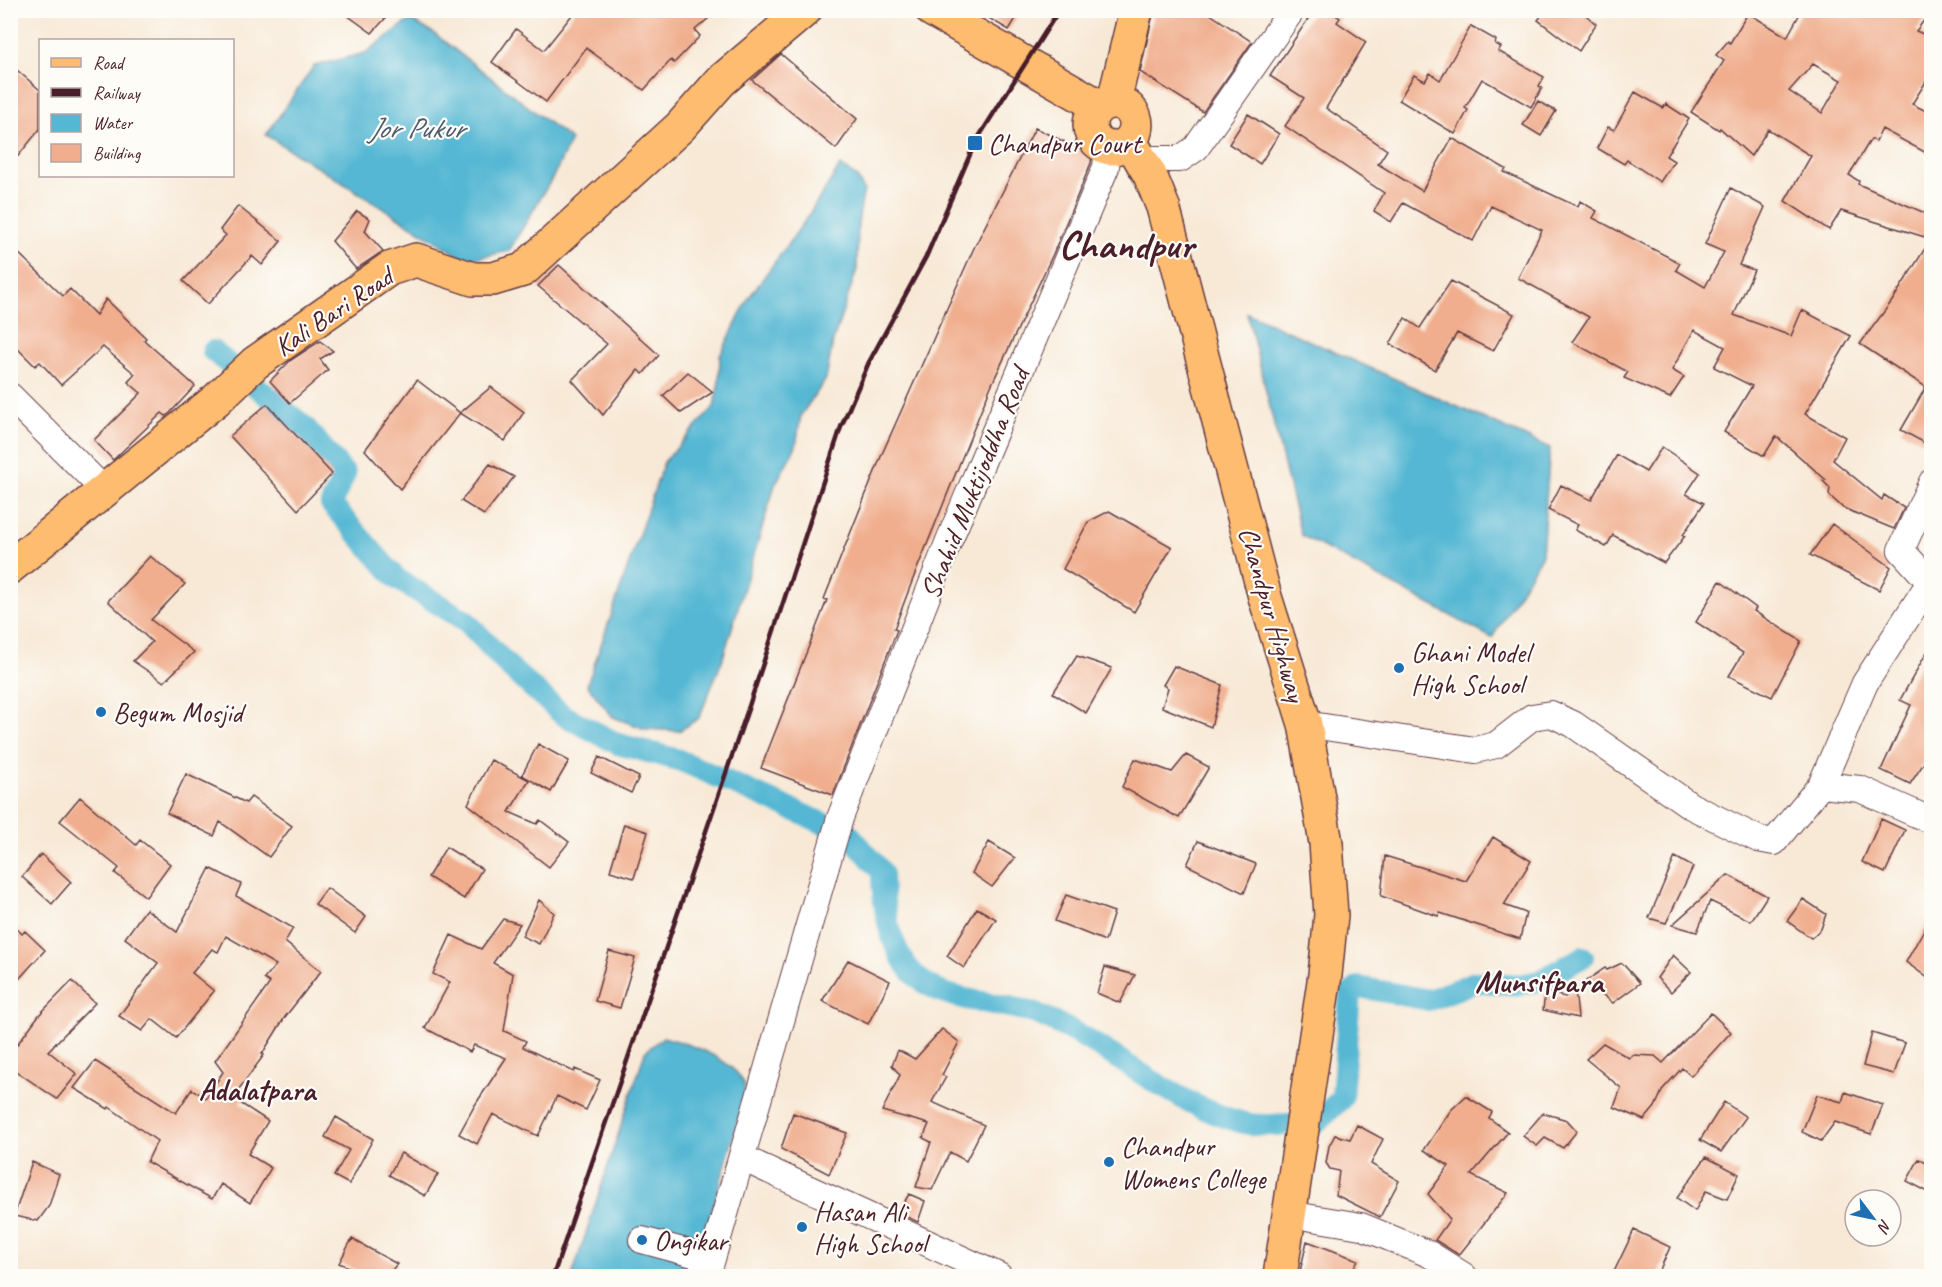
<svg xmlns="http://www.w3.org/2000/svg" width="1942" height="1287" font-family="Caveat,sans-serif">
	<rect width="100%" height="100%" fill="#fdfcf7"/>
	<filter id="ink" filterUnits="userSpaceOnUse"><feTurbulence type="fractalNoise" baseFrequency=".0167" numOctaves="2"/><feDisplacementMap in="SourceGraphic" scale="12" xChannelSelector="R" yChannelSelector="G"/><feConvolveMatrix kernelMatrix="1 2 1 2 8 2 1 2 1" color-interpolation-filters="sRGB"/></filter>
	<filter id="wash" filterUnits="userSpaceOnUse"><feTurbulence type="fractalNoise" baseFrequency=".008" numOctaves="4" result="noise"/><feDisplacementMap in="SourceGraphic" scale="24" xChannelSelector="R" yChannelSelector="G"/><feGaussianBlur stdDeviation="1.35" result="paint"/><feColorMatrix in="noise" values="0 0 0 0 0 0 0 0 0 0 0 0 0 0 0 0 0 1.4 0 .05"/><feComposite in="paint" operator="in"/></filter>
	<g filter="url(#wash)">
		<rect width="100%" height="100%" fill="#f8e9d7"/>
		<path fill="#54b7d3" stroke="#4f6b7f" stroke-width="1.5" d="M 410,20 L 432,32 L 571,140 L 553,177 L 509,251 L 466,260 L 266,135 L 314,66 L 365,53 Z
			M 840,166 L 856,176 L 864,190 L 858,222 L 857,269 L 833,341 L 826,379 L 801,415 L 796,446 L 775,485 L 722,661 L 699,718 L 679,731 L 645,729 L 613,717 L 587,685 L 664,462 L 714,407 L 719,381 L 720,356 L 748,299 L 804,222 Z
			M 1247,313 L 1550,448 L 1542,555 L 1492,638 L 1301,535 Z
			M 663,1037 C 689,1044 727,1056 742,1080 C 745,1084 745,1092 745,1098 L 693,1276 L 572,1276 L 645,1052 Z"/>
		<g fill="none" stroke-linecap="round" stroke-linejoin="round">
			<path stroke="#54b7d3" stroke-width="22" d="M 213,351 L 305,427 L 345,474 L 331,504 L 397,579 L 466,621 L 511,669 L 563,715 L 618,744 L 679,760 L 850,835 L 882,872 C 882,904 889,946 911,971 C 943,1007 998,998 1039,1015 C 1111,1045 1167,1103 1244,1123 C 1263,1128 1296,1123 1317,1122 L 1342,1098 L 1350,994 L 1359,987 L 1429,1000 L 1475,982 L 1520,985 L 1539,981 L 1583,957"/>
		</g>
		<g id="blocks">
			<path fill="#f0ae8e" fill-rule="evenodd" d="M 340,10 L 393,10 L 372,33 Z
				M 576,10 L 718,10 L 695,30 L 700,36 L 674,63 L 671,60 L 644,90 L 586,48 L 546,102 L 492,62 L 516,29 L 544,50 Z
				M 975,10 L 1021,10 L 1009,30 Z
				M 1154,10 L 1204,10 L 1252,42 L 1203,112 L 1140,72 Z
				M 1314,10 L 1328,10 L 1340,18 L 1337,22 L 1366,42 L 1326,108 L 1387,150 L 1378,164 L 1422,191 L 1452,138 L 1506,169 L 1504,172 L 1578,207 L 1580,201 L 1597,211 L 1593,218 L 1680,263 L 1676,270 L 1705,287 L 1724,252 L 1705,244 L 1731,188 L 1765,207 L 1739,265 L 1754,270 L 1734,315 L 1791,336 L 1802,310 L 1851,336 L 1805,414 L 1845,437 L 1833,460 L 1882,500 L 1884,495 L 1904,508 L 1894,529 L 1843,508 L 1829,495 L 1830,488 L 1823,481 L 1826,480 L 1776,436 L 1764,456 L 1724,432 L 1752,386 L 1714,367 L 1725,347 L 1694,330 L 1672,370 L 1684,377 L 1670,398 L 1624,378 L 1628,372 L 1572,342 L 1589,317 L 1518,278 L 1542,230 L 1491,206 L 1473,241 L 1403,203 L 1391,222 L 1374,211 L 1384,193 L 1285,126 L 1304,98 L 1270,76 Z
				M 1546,10 L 1580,10 L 1596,24 L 1579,51 L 1538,20 Z
				M 1802,10 L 1932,10 L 1916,31 L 1932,38 L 1932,72 L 1912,104 L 1932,114 L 1932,156 L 1882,129 L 1876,141 L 1871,139 L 1849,175 L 1859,181 L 1858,184 L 1932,216 L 1932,447 L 1901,430 L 1926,387 L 1860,344 L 1892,301 L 1931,239 L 1841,211 L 1829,230 L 1785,201 L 1811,156 L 1768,129 L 1751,156 L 1720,128 L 1719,130 L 1691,112 L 1724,61 L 1716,55 L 1728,41 L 1730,43 L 1748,13 L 1787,37 ZM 1813,64 L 1841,80 L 1822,113 L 1789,91 Z
				M 1471,26 L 1496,40 L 1495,44 L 1501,47 L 1498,51 L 1544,77 L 1539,86 L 1542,88 L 1531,107 L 1482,79 L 1465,108 L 1468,110 L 1455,134 L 1399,100 L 1414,75 L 1425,81 L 1430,73 L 1440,80 Z
				M 781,54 L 857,119 L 836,149 L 752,80 Z
				M 10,64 L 40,90 L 40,129 L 10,166 Z
				M 1635,92 L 1663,108 L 1666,104 L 1689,119 L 1666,156 L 1674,161 L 1660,182 L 1627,160 L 1624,164 L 1597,148 L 1608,127 L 1614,130 Z
				M 1538,101 L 1556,111 L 1541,136 L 1523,125 Z
				M 1248,114 L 1279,134 L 1260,164 L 1229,144 Z
				M 1035,128 L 1092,155 L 1091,163 L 1053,254 L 991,386 L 913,579 L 894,629 L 897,630 L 833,795 L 761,768 L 827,600 L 824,599 L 882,454 L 973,250 Z
				M 238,206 L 281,241 L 262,265 L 252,256 L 208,304 L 183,281 L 226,235 L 220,230 Z
				M 357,211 L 370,219 L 365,231 L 383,251 L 356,269 L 332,241 Z
				M 10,245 L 63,296 L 70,289 L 96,315 L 106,299 L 146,338 L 144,340 L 195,386 L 170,413 L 166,416 L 162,413 L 113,460 L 94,440 L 141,393 L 128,382 L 135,374 L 103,347 L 61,385 L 40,362 L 35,366 L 10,341 Z
				M 559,265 L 659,355 L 643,374 L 638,370 L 603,415 L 572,380 L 607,344 L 538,286 Z
				M 1451,281 L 1514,314 L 1493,351 L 1457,333 L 1435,370 L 1390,344 L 1405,318 L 1420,328 Z
				M 320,341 L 333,351 L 320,359 L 328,370 L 290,403 L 270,381 L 291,360 Z
				M 688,372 L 713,392 L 681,413 L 663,396 Z
				M 417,380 L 460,413 L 400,489 L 365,450 Z
				M 491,387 L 524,412 L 505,441 L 460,413 Z
				M 267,404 L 332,474 L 298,510 L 230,436 Z
				M 1662,447 L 1700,473 L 1686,494 L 1704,503 L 1683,535 L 1685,536 L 1664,563 L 1613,535 L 1606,547 L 1575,530 L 1578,525 L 1548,510 L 1561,485 L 1591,500 L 1617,455 L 1646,472 Z
				M 490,464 L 514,477 L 484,515 L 461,501 Z
				M 1109,511 L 1172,547 L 1134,612 L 1063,569 L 1088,522 Z
				M 1832,524 L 1891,567 L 1879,590 L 1810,555 Z
				M 150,556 L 185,584 L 151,620 L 194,652 L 164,682 L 133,661 L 152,642 L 108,601 Z
				M 1720,581 L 1756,608 L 1754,611 L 1801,641 L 1772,697 L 1729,676 L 1743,653 L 1696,622 Z
				M 1932,643 L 1932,751 L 1910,784 L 1881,770 L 1911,705 L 1900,700 Z
				M 1077,656 L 1112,668 L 1086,713 L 1053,693 Z
				M 1174,666 L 1222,685 L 1211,727 L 1162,707 L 1168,688 L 1163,685 Z
				M 538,744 L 569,761 L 551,792 L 522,775 Z
				M 1186,755 L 1209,767 L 1179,818 L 1122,787 L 1135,759 L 1172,772 Z
				M 599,757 L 639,777 L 631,793 L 591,773 Z
				M 491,760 L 529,780 L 509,812 L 537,824 L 540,820 L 569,842 L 549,867 L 468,804 Z
				M 186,774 L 246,803 L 251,797 L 292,826 L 269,857 L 220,822 L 214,836 L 167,813 Z
				M 80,797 L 136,845 L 140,840 L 170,864 L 146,897 L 115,873 L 119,868 L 60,821 Z
				M 1881,819 L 1905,830 L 1885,873 L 1862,862 Z
				M 624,824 L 648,832 L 634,878 L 610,871 Z
				M 1493,837 L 1531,861 L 1504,905 L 1526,913 L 1520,939 L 1440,913 L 1438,916 L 1381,896 L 1385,856 L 1466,881 Z
				M 1198,841 L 1256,864 L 1244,893 L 1187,865 Z
				M 989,842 L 1015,858 L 992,887 L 972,873 Z
				M 446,847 L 482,869 L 464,899 L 428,877 Z
				M 41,854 L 71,882 L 52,904 L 22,877 Z
				M 1675,857 L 1693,867 L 1666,923 L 1649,918 Z
				M 210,868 L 241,884 L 236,896 L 293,928 L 285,942 L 321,971 L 285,1017 L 262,1054 L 264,1055 L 236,1093 L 243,1098 L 240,1103 L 268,1121 L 248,1154 L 271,1168 L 250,1203 L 221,1184 L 212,1199 L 147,1162 L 157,1141 L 109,1107 L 108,1109 L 74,1088 L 95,1061 L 176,1113 L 192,1089 L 206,1098 L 223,1072 L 215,1061 L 270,983 L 264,979 L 276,965 L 226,936 L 218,952 L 212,949 L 192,973 L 214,991 L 176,1038 L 152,1019 L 142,1031 L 119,1016 L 158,963 L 125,938 L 146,909 L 177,932 Z
				M 1728,875 L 1767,896 L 1751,921 L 1710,901 L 1697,932 L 1672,925 Z
				M 327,888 L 366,917 L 355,933 L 315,904 Z
				M 1066,895 L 1114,912 L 1105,941 L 1055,921 Z
				M 1803,899 L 1826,914 L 1821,929 L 1811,938 L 1787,921 Z
				M 539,900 L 554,913 L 539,944 L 522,936 Z
				M 977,908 L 996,919 L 964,968 L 947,956 Z
				M 1932,915 L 1932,981 L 1906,962 Z
				M 503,919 L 520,924 L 493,963 L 513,974 L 504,1031 L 526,1041 L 523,1047 L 574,1072 L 575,1069 L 600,1080 L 586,1110 L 557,1096 L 538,1136 L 493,1114 L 477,1144 L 459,1134 L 475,1105 L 506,1058 L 474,1045 L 470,1052 L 425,1028 L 450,982 L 433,974 L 451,935 L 481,949 Z
				M 10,922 L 22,934 L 25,931 L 45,950 L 10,989 Z
				M 609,951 L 635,958 L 620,1008 L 595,1001 Z
				M 1673,955 L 1691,972 L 1671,992 L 1657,978 Z
				M 848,960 L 890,981 L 868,1024 L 822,1001 Z
				M 1622,963 L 1640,983 L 1613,1003 L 1586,981 L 1605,968 L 1607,970 Z
				M 1105,967 L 1135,975 L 1120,1003 L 1097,993 Z
				M 72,981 L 95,1003 L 48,1051 L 77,1074 L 57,1099 L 10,1067 L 10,1054 L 39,1015 Z
				M 1575,989 L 1578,1018 L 1543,1010 L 1545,992 L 1565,997 Z
				M 1711,1013 L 1731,1032 L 1691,1076 L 1682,1068 L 1663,1089 L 1655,1107 L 1644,1120 L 1614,1107 L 1621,1088 L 1586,1059 L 1603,1043 L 1629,1058 L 1632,1055 L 1655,1056 L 1663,1063 Z
				M 942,1029 L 959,1042 L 942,1075 L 946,1077 L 932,1102 L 984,1125 L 966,1161 L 950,1152 L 932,1190 L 916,1187 L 931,1142 L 923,1138 L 929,1124 L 882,1111 L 900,1075 L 892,1065 L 898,1050 L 915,1059 Z
				M 1872,1033 L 1905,1043 L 1894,1074 L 1863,1066 Z
				M 1845,1092 L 1883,1105 L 1871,1134 L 1835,1122 L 1821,1141 L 1802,1132 L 1817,1095 L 1842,1102 Z
				M 1466,1096 L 1492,1112 L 1489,1118 L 1508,1132 L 1471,1175 L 1508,1193 L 1459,1255 L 1435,1240 L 1450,1219 L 1428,1194 L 1449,1166 L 1424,1150 L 1451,1110 Z
				M 1724,1102 L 1746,1117 L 1721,1152 L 1700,1140 Z
				M 793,1113 L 847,1133 L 829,1174 L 781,1149 Z
				M 1543,1113 L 1567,1120 L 1577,1131 L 1563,1148 L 1545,1138 L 1537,1146 L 1523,1136 Z
				M 336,1117 L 373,1139 L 349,1184 L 334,1176 L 349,1150 L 325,1137 Z
				M 1357,1125 L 1383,1139 L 1371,1164 L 1399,1181 L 1380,1217 L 1336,1195 L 1339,1171 L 1330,1169 L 1326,1163 L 1329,1146 L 1335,1135 L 1350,1139 Z
				M 401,1153 L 438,1174 L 425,1196 L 389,1175 Z
				M 1706,1157 L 1739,1174 L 1727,1199 L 1706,1191 L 1695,1211 L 1677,1198 Z
				M 1919,1159 L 1932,1166 L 1932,1194 L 1907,1181 Z
				M 32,1162 L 59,1174 L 49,1206 L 38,1221 L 14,1216 Z
				M 909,1194 L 925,1201 L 918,1222 L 898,1213 Z
				M 1634,1230 L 1670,1247 L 1657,1276 L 1612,1276 Z
				M 352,1239 L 397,1264 L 387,1276 L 371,1276 L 339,1263 Z
				M 1307,1241 L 1358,1260 L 1349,1276 L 1299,1276 Z"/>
		</g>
	</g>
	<g filter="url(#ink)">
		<use href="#blocks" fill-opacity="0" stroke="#643d45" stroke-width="1.5"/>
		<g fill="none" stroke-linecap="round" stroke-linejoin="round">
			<defs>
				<path id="minor" d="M 1140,159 L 1180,159 L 1196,148 L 1292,10
					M 10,396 L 103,489
					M 1305,724 L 1475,750 L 1496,745 L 1532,717 L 1551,714 L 1573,724 L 1691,806 L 1758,839 L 1774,842 L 1821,785 L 1865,683 L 1930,582 L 1901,550 L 1932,482
					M 1821,785 L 1860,789 L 1932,821
					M 742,1158 L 999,1276
					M 1288,1214 L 1361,1226 L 1429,1254 L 1464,1276
					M 642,1240 L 712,1259
					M 707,1276 L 840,818 L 948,543 L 1106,167 L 1108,148"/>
				<path id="major" d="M 932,10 L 1099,106
					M 1114,101 L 1136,10
					M1090 125a23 23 0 1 1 46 0a23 23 0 1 1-46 0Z
					M 1130,141 L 1150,175 L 1163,207 L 1265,597 L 1305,724 L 1326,843 L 1331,915 L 1325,975 L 1280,1276
					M 10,567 L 216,400 L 255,363 L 389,269 L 416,260 L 473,279 L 493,279 L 523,270 L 680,127 L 721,81 L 805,10"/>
			</defs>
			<use href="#minor" stroke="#643d45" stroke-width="28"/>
			<use href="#major" stroke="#643d45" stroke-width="36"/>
			<use href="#minor" stroke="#fff" stroke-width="26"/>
			<use href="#major" stroke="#febc70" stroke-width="33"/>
			<path stroke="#4a1f2b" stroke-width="4.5" d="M 553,1276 L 748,709 L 841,427 L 869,362 L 926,257 L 975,143 L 1059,10"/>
		</g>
	</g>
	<g fill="#1f6fb2" stroke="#fdfcf7" stroke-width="2">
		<rect x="967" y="135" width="16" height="16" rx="3"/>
		<circle cx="1399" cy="668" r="6"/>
		<circle cx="101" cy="712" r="6"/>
		<circle cx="1109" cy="1162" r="6"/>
		<circle cx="802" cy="1227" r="6"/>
		<circle cx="642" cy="1240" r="6"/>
	</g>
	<g text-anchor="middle" stroke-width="4.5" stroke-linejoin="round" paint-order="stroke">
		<g font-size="28" fill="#4a1f2b" stroke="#fdfcf7" text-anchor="start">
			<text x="988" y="153">Chandpur Court</text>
			<text x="1411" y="662">Ghani Model<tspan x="1411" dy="32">High School</tspan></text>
			<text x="113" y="722">Begum Mosjid</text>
			<text x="1121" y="1156">Chandpur<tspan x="1121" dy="32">Womens College</tspan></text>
			<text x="814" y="1221">Hasan Ali<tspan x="814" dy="32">High School</tspan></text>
			<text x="654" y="1250">Ongikar</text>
		</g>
		<g font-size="28" fill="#4a1f2b" stroke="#fdfcf7">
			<text transform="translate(333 311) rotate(-34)" y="10">Kali Bari Road</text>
			<text transform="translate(974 483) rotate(-68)" y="10">Shahid Muktijoddha Road</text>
			<text transform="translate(1273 614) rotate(74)" y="10">Chandpur Highway</text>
		</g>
		<g font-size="30" font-style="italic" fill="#4e5c6e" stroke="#fdfcf7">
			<text x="416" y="138">Jor Pukur</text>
		</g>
		<g font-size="30" font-weight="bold" fill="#4a1f2b" stroke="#fdfcf7">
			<text x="257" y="1100">Adalatpara</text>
		</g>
		<g font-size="32" font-weight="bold" fill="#4a1f2b" stroke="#fdfcf7">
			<text x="1539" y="992">Munsifpara</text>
		</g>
		<g font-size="40" font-weight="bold" fill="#4a1f2b" stroke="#fdfcf7">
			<text x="1126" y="258">Chandpur</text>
		</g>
	</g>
	<rect width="1942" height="1287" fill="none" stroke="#fdfcf7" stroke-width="36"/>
	<rect x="39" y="39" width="195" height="138" fill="#fdfcf7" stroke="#b5a4a5" stroke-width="1.5"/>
	<rect x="51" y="58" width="30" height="9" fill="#febc70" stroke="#b5a4a5" stroke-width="1.5"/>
	<text x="93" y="69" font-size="18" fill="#4a1f2b">Road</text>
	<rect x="51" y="88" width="30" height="9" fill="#4a1f2b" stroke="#b5a4a5" stroke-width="1.5"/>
	<text x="93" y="99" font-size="18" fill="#4a1f2b">Railway</text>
	<rect x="51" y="114" width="30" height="18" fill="#54b7d3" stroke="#b5a4a5" stroke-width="1.5"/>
	<text x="93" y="129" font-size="18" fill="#4a1f2b">Water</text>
	<rect x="51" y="144" width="30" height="18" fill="#f0ae8e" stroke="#b5a4a5" stroke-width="1.5"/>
	<text x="93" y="159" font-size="18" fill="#4a1f2b">Building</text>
	<g transform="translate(1873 1218) rotate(122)"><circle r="28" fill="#fdfcf7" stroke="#b5a4a5" stroke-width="1.5"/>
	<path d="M0-4.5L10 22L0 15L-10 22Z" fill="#1f6fb2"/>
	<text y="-9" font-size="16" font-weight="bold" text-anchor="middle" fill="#4a1f2b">N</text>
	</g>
</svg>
